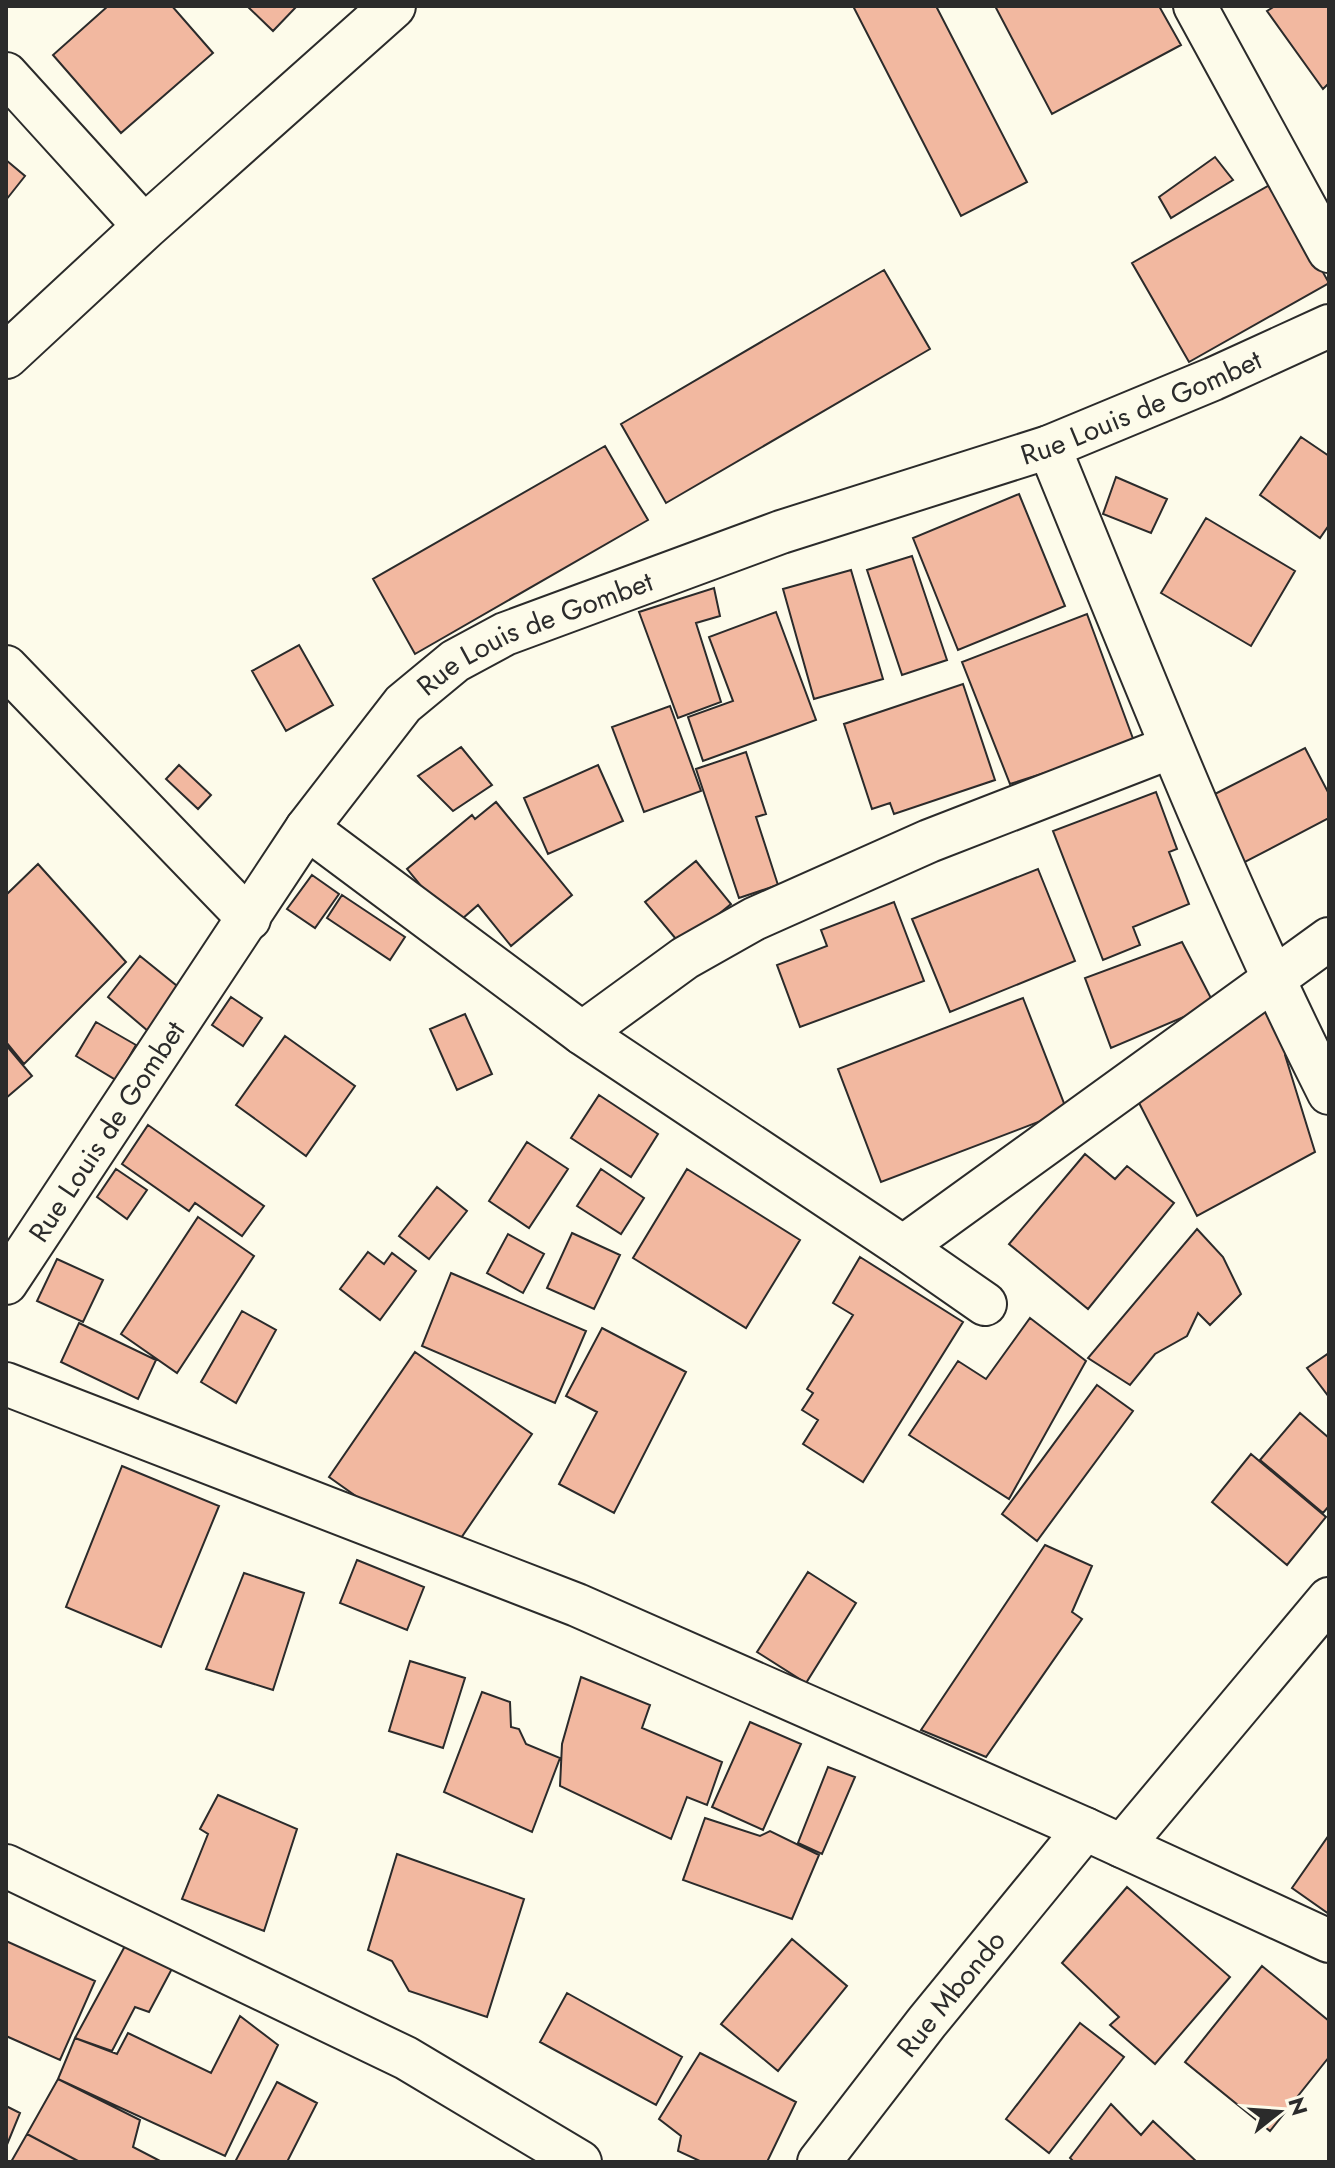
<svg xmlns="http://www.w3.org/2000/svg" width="1335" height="2168" font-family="Jost,sans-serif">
	<rect width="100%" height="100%" fill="#fdfbea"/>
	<path fill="#f2b8a0" stroke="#2b2b2b" stroke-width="2" d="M 108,6 L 172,6 L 213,53 L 121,133 L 53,55 Z
		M 247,6 L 297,6 L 273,31 Z
		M 853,6 L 936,6 L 1027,182 L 961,216 Z
		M 995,6 L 1159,6 L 1181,45 L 1052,114 Z
		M 1275,6 L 1329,6 L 1329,83 L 1323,89 L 1267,11 Z
		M 1215,157 L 1233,180 L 1171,218 L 1159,197 Z
		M 6,160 L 25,176 L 6,200 Z
		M 1273,183 L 1329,283 L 1189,362 L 1132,263 Z
		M 884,270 L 930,349 L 666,503 L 621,424 Z
		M 1301,437 L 1329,456 L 1329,525 L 1320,538 L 1260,495 Z
		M 605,446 L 648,520 L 415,654 L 373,579 Z
		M 1116,477 L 1167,499 L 1151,533 L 1103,514 Z
		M 1019,494 L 1065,606 L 958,650 L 913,538 Z
		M 1206,518 L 1295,571 L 1251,646 L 1161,593 Z
		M 912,556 L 947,660 L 902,675 L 867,570 Z
		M 851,570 L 883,679 L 814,699 L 783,589 Z
		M 714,588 L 720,616 L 696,623 L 721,702 L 678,718 L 639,612 Z
		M 776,612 L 816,720 L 703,761 L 688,717 L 733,701 L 709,637 Z
		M 1087,614 L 1135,744 L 1010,784 L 962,662 Z
		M 299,645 L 333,705 L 286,731 L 252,671 Z
		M 963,684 L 995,780 L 894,814 L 890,803 L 872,809 L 844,724 Z
		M 670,706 L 701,791 L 644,812 L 612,727 Z
		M 461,747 L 492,785 L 453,811 L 418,776 Z
		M 1305,748 L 1329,794 L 1329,818 L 1243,863 L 1209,797 Z
		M 746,752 L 766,814 L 756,817 L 778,885 L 739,898 L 696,769 Z
		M 179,765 L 211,795 L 198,809 L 166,779 Z
		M 598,765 L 623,821 L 548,854 L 524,798 Z
		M 1156,792 L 1177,849 L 1169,852 L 1189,904 L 1133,927 L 1140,945 L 1103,960 L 1053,831 Z
		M 496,802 L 572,895 L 511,946 L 478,905 L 454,926 L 407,869 L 472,815 L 475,819 Z
		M 696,861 L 731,904 L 681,945 L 645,902 Z
		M 38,864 L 126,962 L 24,1064 L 6,1042 L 6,895 Z
		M 1038,869 L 1075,961 L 950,1012 L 912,919 Z
		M 312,875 L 339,894 L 315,928 L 287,909 Z
		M 342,895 L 405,937 L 390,960 L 327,918 Z
		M 894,902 L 924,981 L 800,1027 L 777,965 L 827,946 L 821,930 Z
		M 1182,942 L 1214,1004 L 1111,1048 L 1085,978 Z
		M 140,956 L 182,990 L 148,1031 L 108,997 Z
		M 231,997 L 262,1018 L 243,1046 L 212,1025 Z
		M 1023,998 L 1067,1111 L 881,1182 L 838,1069 Z
		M 1266,1000 L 1292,1045 L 1285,1055 L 1315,1152 L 1197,1216 L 1136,1097 Z
		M 465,1014 L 492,1074 L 457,1090 L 430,1029 Z
		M 96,1022 L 136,1045 L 116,1080 L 76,1056 Z
		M 285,1036 L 355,1086 L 306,1156 L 236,1105 Z
		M 6,1045 L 32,1076 L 6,1098 Z
		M 599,1095 L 658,1134 L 631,1177 L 571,1138 Z
		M 148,1125 L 264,1206 L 242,1236 L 195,1203 L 189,1211 L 122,1164 Z
		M 527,1142 L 568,1169 L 529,1228 L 489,1201 Z
		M 1085,1154 L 1115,1179 L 1127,1166 L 1174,1203 L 1088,1309 L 1009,1244 Z
		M 116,1169 L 147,1190 L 127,1219 L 97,1197 Z
		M 601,1169 L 644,1198 L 621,1234 L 577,1206 Z
		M 687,1169 L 800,1240 L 746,1328 L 633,1258 Z
		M 437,1187 L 467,1211 L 429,1259 L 399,1236 Z
		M 198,1217 L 254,1256 L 177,1373 L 121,1334 Z
		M 1197,1229 L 1223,1257 L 1241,1294 L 1210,1325 L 1198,1313 L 1187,1336 L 1155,1354 L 1130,1385 L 1088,1358 Z
		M 572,1233 L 620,1255 L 594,1309 L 547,1288 Z
		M 508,1234 L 544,1254 L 523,1293 L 487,1273 Z
		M 368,1252 L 384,1264 L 392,1253 L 416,1271 L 380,1320 L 340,1289 Z
		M 860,1257 L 963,1322 L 863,1482 L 803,1444 L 818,1420 L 802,1410 L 813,1393 L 807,1389 L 853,1315 L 833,1303 Z
		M 57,1259 L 103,1280 L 83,1322 L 37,1301 Z
		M 451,1273 L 586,1331 L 555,1403 L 422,1346 Z
		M 242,1311 L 276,1330 L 236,1403 L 201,1382 Z
		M 1030,1318 L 1086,1361 L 1009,1499 L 909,1435 L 958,1361 L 986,1379 Z
		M 79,1323 L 156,1360 L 138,1399 L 61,1362 Z
		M 602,1328 L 686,1372 L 614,1513 L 559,1484 L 597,1412 L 566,1396 Z
		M 415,1352 L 532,1434 L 446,1560 L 329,1477 Z
		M 1329,1353 L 1329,1397 L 1307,1368 Z
		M 1097,1385 L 1133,1411 L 1037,1541 L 1002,1514 Z
		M 1300,1413 L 1329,1438 L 1329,1506 L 1323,1513 L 1260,1460 Z
		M 1251,1454 L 1326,1517 L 1287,1565 L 1212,1502 Z
		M 122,1466 L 219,1506 L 161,1647 L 66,1607 Z
		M 1045,1545 L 1092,1566 L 1072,1612 L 1082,1619 L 986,1757 L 921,1730 Z
		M 357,1560 L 424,1587 L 407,1630 L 340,1603 Z
		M 808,1572 L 856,1603 L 806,1683 L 757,1652 Z
		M 244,1573 L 304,1593 L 273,1690 L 206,1669 Z
		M 410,1661 L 465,1678 L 443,1748 L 389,1731 Z
		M 581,1677 L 650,1705 L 642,1728 L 722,1762 L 707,1805 L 687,1797 L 671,1839 L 560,1786 L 562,1744 Z
		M 482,1692 L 510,1702 L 511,1727 L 519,1729 L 526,1744 L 560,1758 L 532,1832 L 444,1792 Z
		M 750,1722 L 801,1744 L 763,1830 L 712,1807 Z
		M 828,1767 L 855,1777 L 822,1854 L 798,1843 Z
		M 218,1795 L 297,1829 L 264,1931 L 182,1899 L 208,1834 L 200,1829 Z
		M 705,1818 L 760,1836 L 770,1831 L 819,1855 L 792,1919 L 683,1880 Z
		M 1329,1835 L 1329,1914 L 1292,1888 Z
		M 397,1854 L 524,1899 L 487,2017 L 409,1991 L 392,1961 L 368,1950 Z
		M 1127,1887 L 1230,1977 L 1155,2064 L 1110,2025 L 1119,2017 L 1062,1963 Z
		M 131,1935 L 175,1963 L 149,2012 L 135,2007 L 112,2051 L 75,2038 Z
		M 792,1939 L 847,1986 L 778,2071 L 721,2024 Z
		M 6,1941 L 95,1981 L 60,2060 L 6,2036 Z
		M 1262,1966 L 1329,2021 L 1329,2057 L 1270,2131 L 1185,2062 Z
		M 567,1993 L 682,2057 L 656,2105 L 540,2042 Z
		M 240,2016 L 278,2045 L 225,2156 L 58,2079 L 75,2038 L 117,2054 L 128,2033 L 211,2073 Z
		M 1080,2023 L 1124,2057 L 1049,2153 L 1006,2119 Z
		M 700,2053 L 796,2102 L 767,2162 L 702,2162 L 678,2151 L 681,2136 L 659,2119 Z
		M 58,2079 L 140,2120 L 133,2147 L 162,2162 L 80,2162 L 27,2134 Z
		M 277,2082 L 317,2103 L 287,2162 L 235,2162 Z
		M 1111,2104 L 1141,2135 L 1153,2121 L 1197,2162 L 1074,2162 L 1070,2158 Z
		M 6,2106 L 20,2113 L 6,2147 Z
		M 27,2134 L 80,2162 L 11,2162 Z"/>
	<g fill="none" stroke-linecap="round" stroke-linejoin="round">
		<defs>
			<g id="street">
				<path d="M 1195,6 L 1329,251"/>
				<path d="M 6,74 L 145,227"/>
				<path d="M 1049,447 C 1138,664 1223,883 1329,1093"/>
				<path d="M 6,667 L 249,919"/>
				<path d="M 307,828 L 582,1033 L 903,1247 L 985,1304"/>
				<path d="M 582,1033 L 685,958 L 754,919 L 929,841 L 1171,747"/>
				<path d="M 903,1247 L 1329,939"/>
				<path id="s1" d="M 6,1283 L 307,828 L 403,704 L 455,661 L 505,634 L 781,532 L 1049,447 L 1213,379 L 1329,326"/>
				<path d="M 6,1384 L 577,1605 L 1085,1829 L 1329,1941"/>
				<path d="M 1122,1846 L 1329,1599"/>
				<path d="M 6,1866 L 406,2058 L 580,2162"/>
				<path id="s2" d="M 819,2162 L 927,2022 L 1085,1829"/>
			</g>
			<path id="highway" d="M 6,356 L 145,227 L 393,6"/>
		</defs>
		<use href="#street" stroke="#2b2b2b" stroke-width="46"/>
		<use href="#highway" stroke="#2b2b2b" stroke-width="48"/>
		<use href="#street" stroke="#fdfbea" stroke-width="42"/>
		<use href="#highway" stroke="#fdfbea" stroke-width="44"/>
	</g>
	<g text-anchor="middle" stroke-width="6" stroke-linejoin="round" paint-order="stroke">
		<g font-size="28" fill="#2b2b2b" stroke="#fdfbea">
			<text dy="10" stroke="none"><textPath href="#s1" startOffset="1502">Rue Louis de Gombet</textPath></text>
			<text dy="10" stroke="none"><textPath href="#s1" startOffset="854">Rue Louis de Gombet</textPath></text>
			<text dy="10" stroke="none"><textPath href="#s1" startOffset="182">Rue Louis de Gombet</textPath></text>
			<text dy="10" stroke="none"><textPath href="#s2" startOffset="214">Rue Mbondo</textPath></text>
		</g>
	</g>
	<rect width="1335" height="2168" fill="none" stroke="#2b2b2b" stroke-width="16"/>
	<g transform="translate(1279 2112) rotate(73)" stroke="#fdfbea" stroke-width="6" paint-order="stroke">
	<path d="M0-6L14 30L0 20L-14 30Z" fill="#2b2b2b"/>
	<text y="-12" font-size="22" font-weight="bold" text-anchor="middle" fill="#2b2b2b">N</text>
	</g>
</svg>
